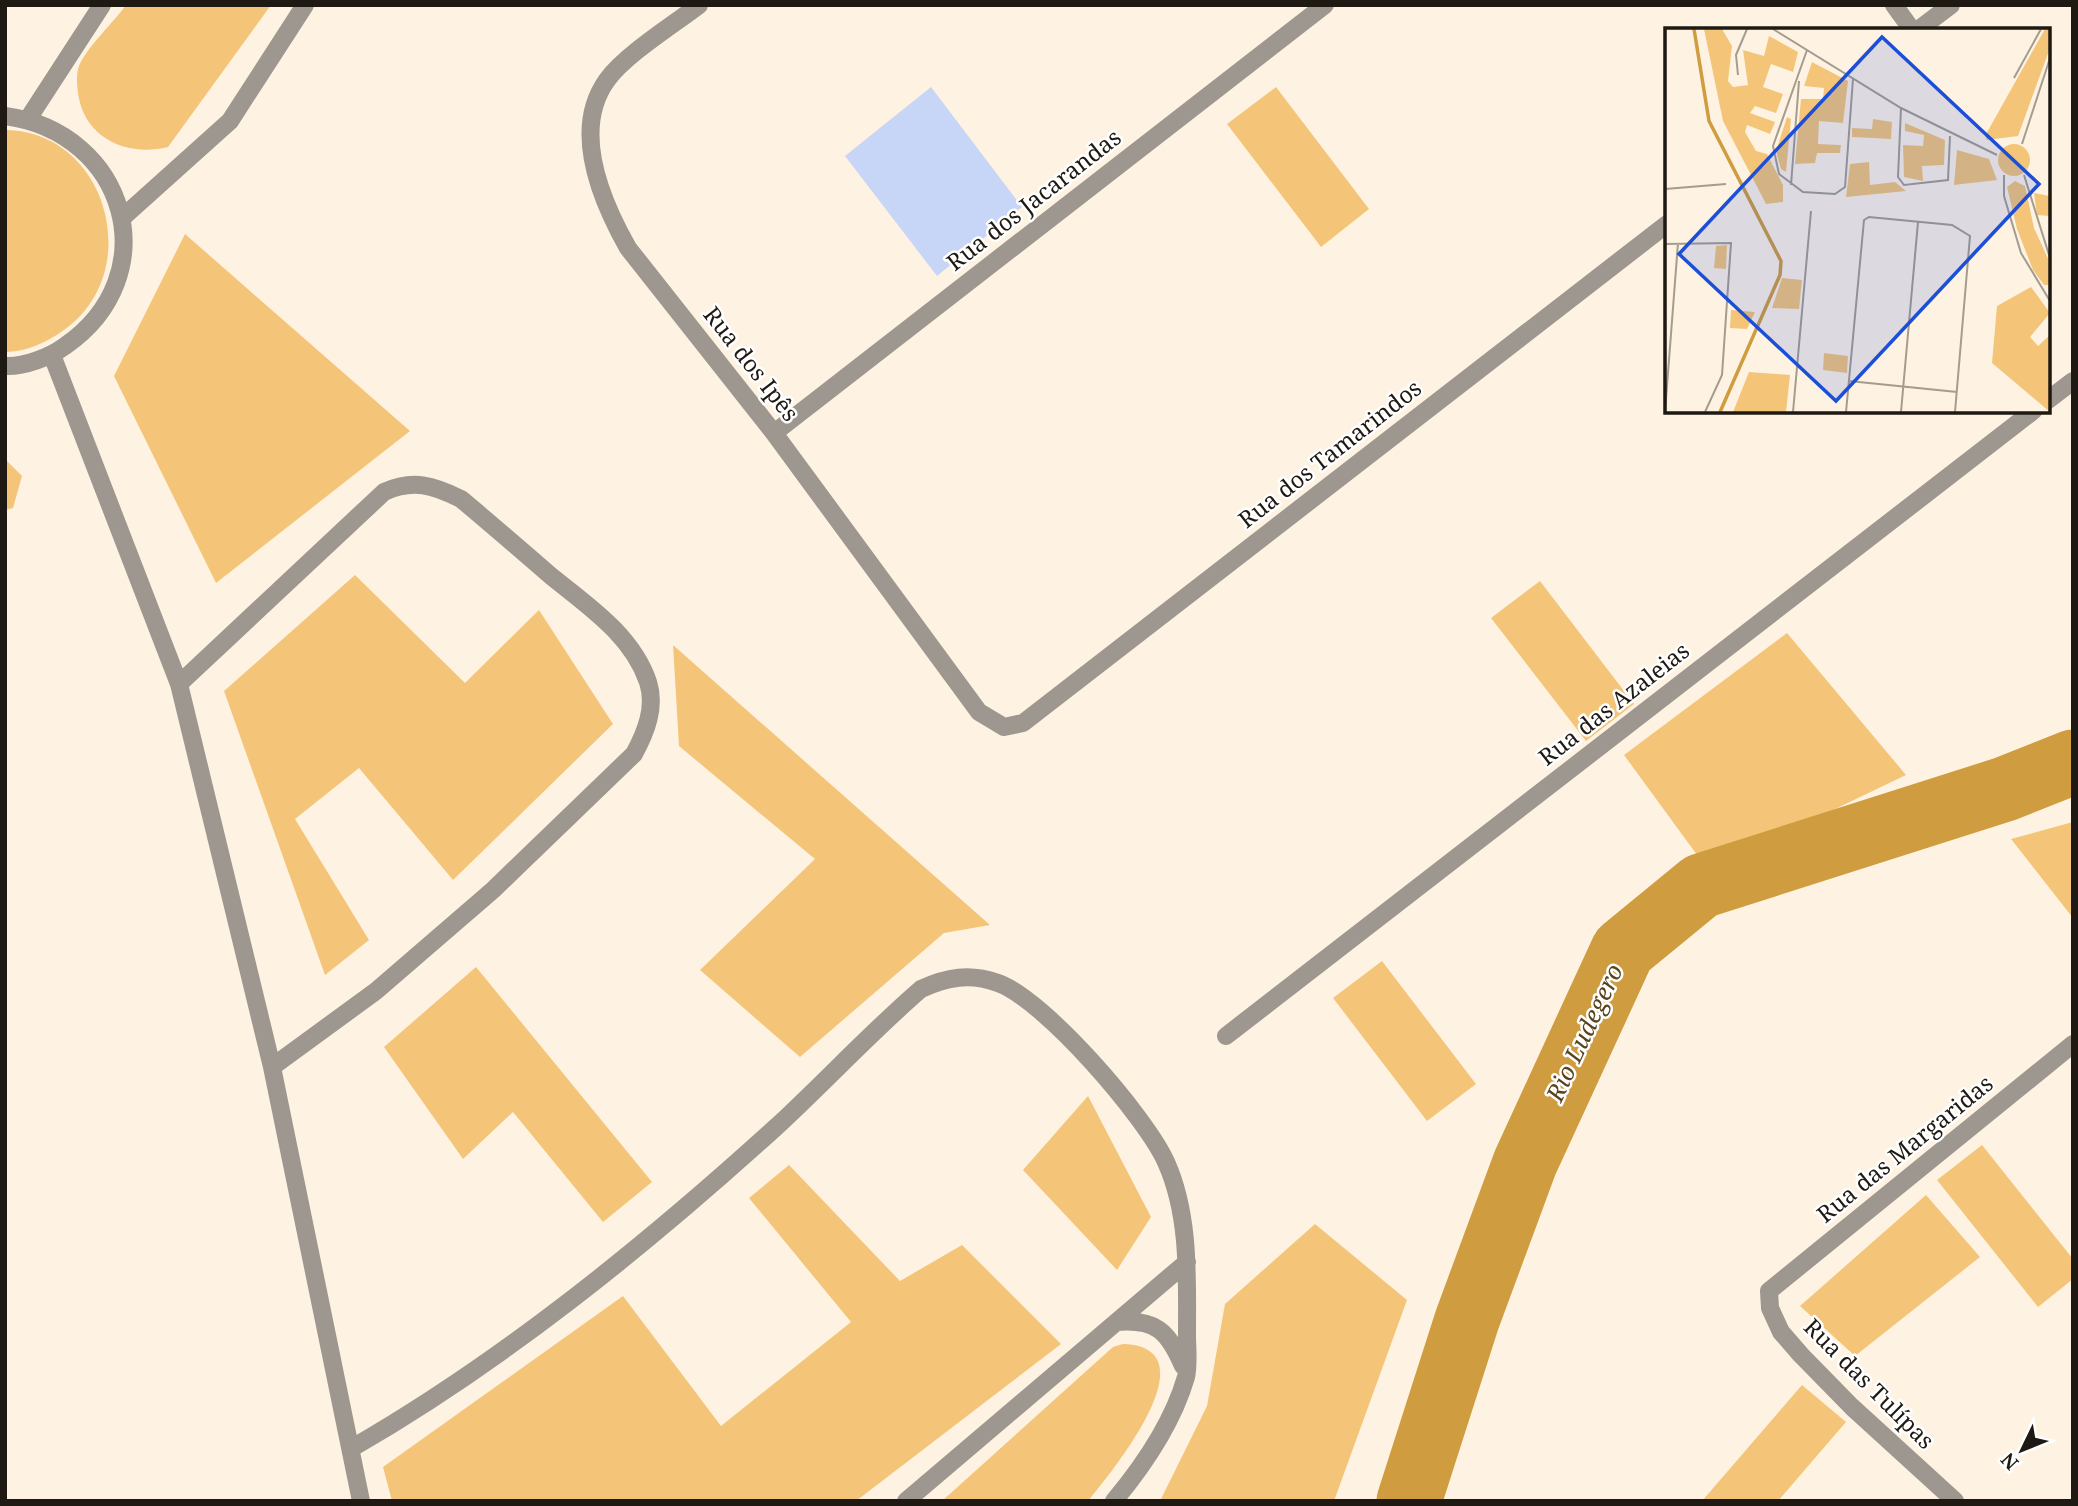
<svg xmlns="http://www.w3.org/2000/svg" width="2078" height="1506" font-family="'Noto Serif',serif">
	<rect width="100%" height="100%" fill="#fef3e2"/>
	<path fill="#f4c578" d="M 126,5 L 271,5 L 168,147 C 128,157 84,139 78,93 C 77,85 76,74 79,66 C 86,48 114,22 126,5 Z
		M 1276,87 L 1369,209 L 1321,247 L 1227,124 Z
		M 5,130 C 108,131 146,272 64,330 C 47,342 27,352 5,352 Z
		M 185,234 L 410,431 L 216,583 L 114,376 Z
		M 5,459 L 22,476 L 13,508 L 5,510 Z
		M 355,575 L 465,683 L 539,610 L 613,724 L 453,880 L 359,768 L 295,819 L 369,940 L 325,975 L 224,691 Z
		M 1540,581 L 1634,704 L 1586,741 L 1491,618 Z
		M 1787,633 L 1906,775 L 1708,870 L 1624,755 Z
		M 673,645 L 990,925 L 944,933 L 800,1057 L 700,970 L 815,859 L 679,746 Z
		M 2073,822 L 2073,918 L 2011,839 Z
		M 1382,961 L 1476,1084 L 1427,1121 L 1333,998 Z
		M 476,967 L 652,1182 L 603,1222 L 513,1112 L 463,1159 L 384,1047 Z
		M 1088,1096 L 1151,1217 L 1117,1270 L 1023,1170 Z
		M 1982,1145 L 2073,1259 L 2073,1279 L 2038,1307 L 1937,1180 Z
		M 789,1165 L 900,1281 L 962,1245 L 1061,1344 L 856,1501 L 392,1501 L 383,1467 L 623,1296 L 721,1426 L 851,1322 L 749,1198 Z
		M 1926,1195 L 1980,1257 L 1855,1356 L 1800,1306 Z
		M 1315,1224 L 1407,1300 L 1334,1501 L 1160,1501 L 1207,1406 L 1225,1304 Z
		M 1123,1344 C 1215,1347 1110,1474 1088,1501 L 942,1501 L 1113,1347 Z
		M 1802,1385 L 1846,1422 L 1778,1501 L 1702,1501 Z"/>
	<g fill="none" stroke-linecap="round" stroke-linejoin="round">
		<path stroke="#cf9c3f" stroke-width="65" d="M 1409,1501 L 1467,1320 L 1525,1163 L 1623,950 L 1701,886 L 2005,789 L 2073,762"/>
	</g>
	<path fill="#c7d5f7" d="M 931,87 L 1022,207 L 937,276 L 845,156 Z"/>
	<g fill="none" stroke-linecap="round" stroke-linejoin="round">
		<path stroke="#9d978f" stroke-width="18" d="M 699,5 C 673,25 625,55 607,80 C 571,130 602,202 628,248 L 774,433 L 979,712 L 1004,727 L 1023,723 L 1667,224
			M 1894,5 L 1912,30
			M 1918,30 L 1951,5
			M 5,116 C 127,132 168,275 65,346 C 50,357 24,367 5,366
			M 28,119 L 102,5
			M 122,218 L 230,121 L 305,5
			M 52,355 L 179,684 L 272,1067 L 361,1501
			M 2048,400 L 2073,381
			M 774,433 L 1325,5
			M 179,684 L 384,492 C 413,479 433,485 461,499 C 491,524 521,550 551,576 C 588,606 632,635 648,682 C 656,707 646,732 634,754 L 493,890 L 376,991 L 272,1067
			M 1226,1036 L 2033,411
			M 1117,1322 C 1156,1319 1168,1331 1183,1366
			M 352,1448 C 503,1361 645,1246 775,1128 C 824,1083 870,1033 921,989 C 947,977 970,973 998,983 C 1044,999 1146,1117 1166,1162 C 1190,1215 1187,1278 1187,1335 C 1187,1348 1189,1365 1186,1377 C 1173,1422 1144,1465 1114,1501
			M 906,1501 L 1187,1262
			M 1955,1501 L 1852,1407 L 1801,1355 L 1781,1332 L 1770,1308 L 1769,1291 L 2073,1044"/>
	</g>
	<g text-anchor="middle" stroke-width="5" stroke-linejoin="round" paint-order="stroke">
		<g font-size="23" fill="#1e1912" stroke="#fff">
			<text transform="translate(1034 200) rotate(-38)" y="8">Rua dos Jacarandas</text>
			<text transform="translate(751 364) rotate(52)" y="8">Rua dos Ipês</text>
			<text transform="translate(1330 454) rotate(-38)" y="8">Rua dos Tamarindos</text>
			<text transform="translate(1614 704) rotate(-38)" y="8">Rua das Azaleias</text>
			<text transform="translate(1905 1149) rotate(-39)" y="8">Rua das Margaridas</text>
			<text transform="translate(1869 1384) rotate(45)" y="8">Rua das Tulípas</text>
		</g>
		<g font-size="24" font-style="italic" fill="#59431d" stroke="#fff">
			<text transform="translate(1585 1033) rotate(-65)" y="8">Rio Ludegero</text>
		</g>
	</g>
	<g transform="translate(1665 28)">
		<rect width="385" height="385" fill="#fef3e2"/>
		<path d="M 39,1 L 57,1 L 67,18 L 63,53 L 68,59 L 83,57 L 78,22 L 99,28 L 104,8 L 133,24 L 128,44 L 106,36 L 98,59 L 118,66 L 111,85 L 90,78 L 85,85 L 110,94 L 105,106 L 82,97 L 80,104 L 91,123 L 102,126 L 118,157 L 118,174 L 101,176 L 58,93 ZM 380,1 L 385,1 L 385,20 L 353,108 L 322,112 L 320,108 ZM 147,34 L 183,53 L 178,95 L 154,93 L 153,116 L 176,117 L 175,125 L 152,125 L 150,135 L 130,136 L 136,71 L 158,71 L 159,60 L 139,58 ZM 122,89 L 126,91 L 121,144 L 116,141 L 111,123 ZM 208,91 L 227,94 L 226,111 L 187,109 L 187,100 L 207,101 ZM 240,95 L 280,112 L 279,137 L 257,138 L 258,153 L 239,149 L 238,117 L 258,118 L 259,107 L 240,103 ZM333 132a16 16 0 1 1 32 0a16 16 0 1 1-32 0ZM 292,122 L 324,131 L 332,152 L 289,157 ZM 204,134 L 205,157 L 230,154 L 241,163 L 181,169 L 185,136 ZM 350,153 L 360,158 L 369,200 L 385,235 L 385,257 L 379,257 L 368,242 L 352,201 L 342,159 ZM 369,165 L 385,168 L 385,188 L 372,187 ZM 62,217 L 61,241 L 49,240 L 51,218 ZM 117,250 L 137,252 L 134,281 L 107,280 ZM 366,259 L 385,285 L 365,309 L 373,318 L 385,307 L 385,384 L 327,335 L 332,278 ZM 66,282 L 90,284 L 82,301 L 65,300 ZM 159,325 L 183,328 L 182,345 L 158,342 ZM 84,344 L 125,347 L 121,384 L 68,384 Z" fill="#f4c578"/>
		<path fill="none" stroke="#cf9c3f" stroke-width="3.5" d="M 29,1 L 44,93 L 116,233 L 115,247 L 55,384"/>
		<path fill="none" stroke="#a49c8f" stroke-width="2" d="M 108,1 L 236,80 L 332,127M 142,22 L 108,118 L 114,146 L 138,164 L 170,166 L 180,159 L 188,51M 73,47 L 71,27 L 82,1M 349,50 L 376,1M 236,80 L 233,149 L 239,157 L 283,152 L 285,108M 357,116 L 385,30M 339,147 L 339,168 L 356,225 L 385,273M 359,147 L 385,230M 126,157 L 134,53M 0,161 L 61,156M 0,216 L 66,215 L 57,347 L 40,384M 184,353 L 292,364M 0,384 L 13,215M 128,384 L 146,183M 181,384 L 199,192 L 204,189 L 287,197 L 305,208 L 290,384M 236,384 L 253,194"/>
		<path fill="#1d4ed8" fill-opacity="0.15" stroke="#1d4ed8" stroke-width="3.5" d="M 217,9 L 374,156 L 171,373 L 14,226 Z"/>
		<rect width="385" height="385" fill="none" stroke="#1e1912" stroke-width="3.5"/>
	</g>
	<rect width="2078" height="1506" fill="none" stroke="#1e1912" stroke-width="14"/>
	<g transform="translate(2022 1450) rotate(227)" stroke="#ffffff" stroke-width="5" paint-order="stroke">
	<path d="M0-5L12 26L0 18L-12 26Z" fill="#1e1912"/>
	<text y="-10" font-size="19" font-weight="bold" text-anchor="middle" fill="#1e1912">N</text>
	</g>
</svg>
